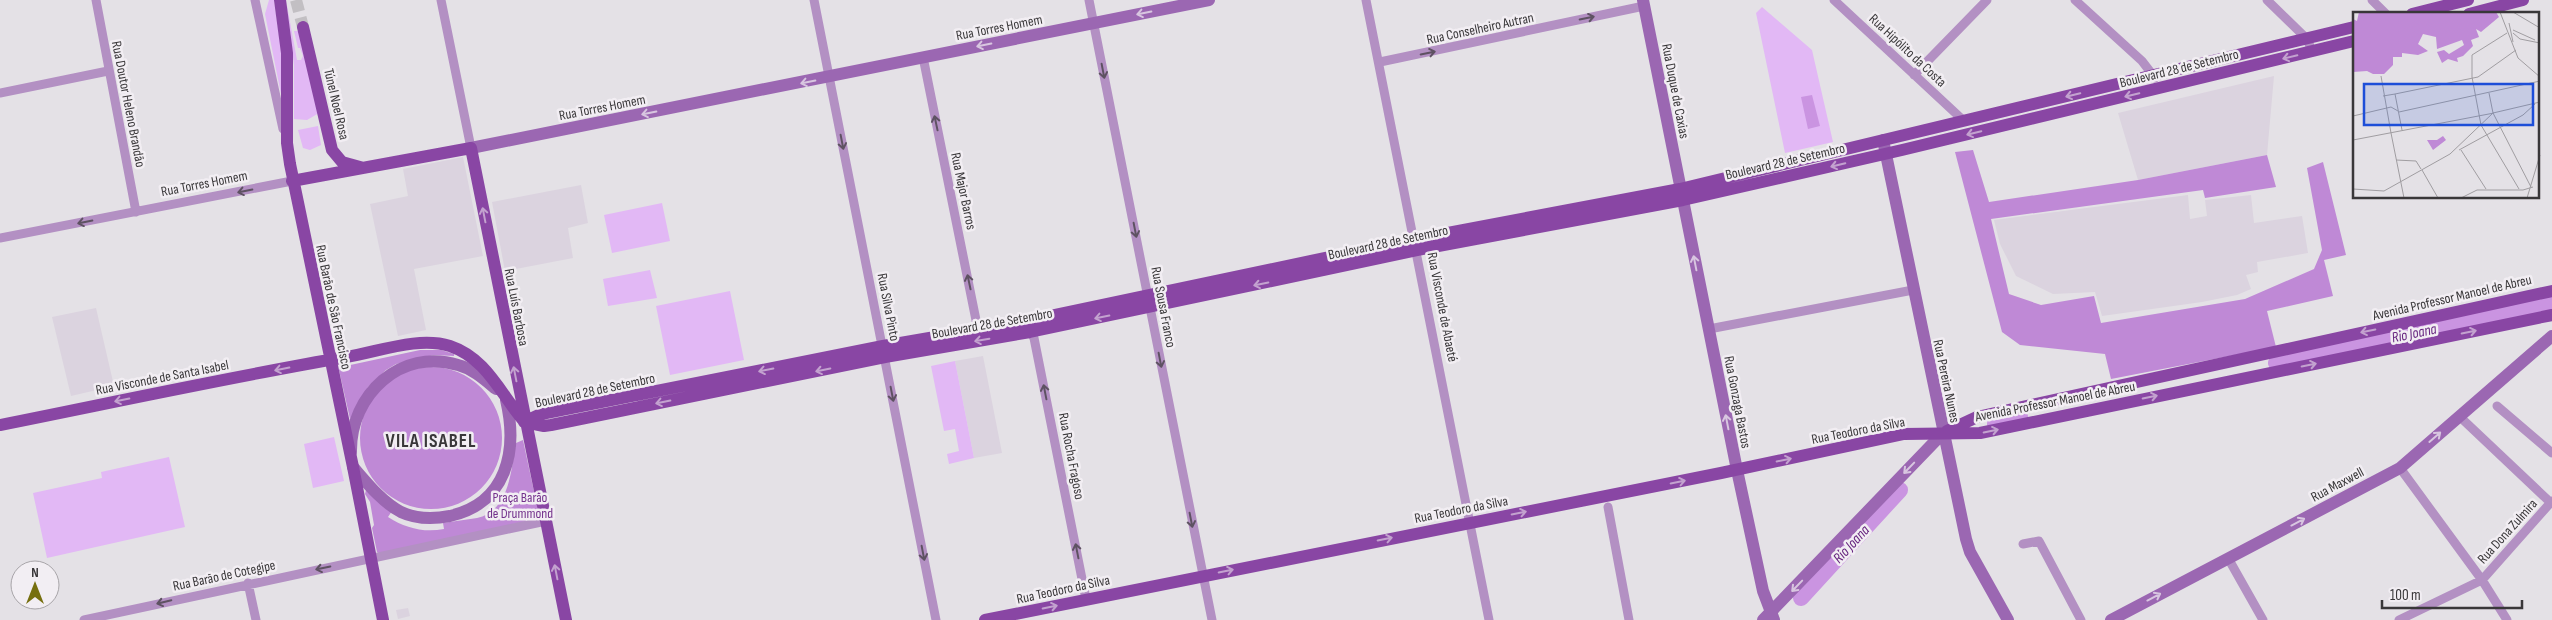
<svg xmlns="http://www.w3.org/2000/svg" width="2552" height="620" font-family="'Sofia Sans Condensed',sans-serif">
	<rect width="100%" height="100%" fill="#e4e1e6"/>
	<path fill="#dbd3df" d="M 2274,76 L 2267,155 L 2138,180 L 2118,113 Z
		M 463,157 L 483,256 L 414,269 L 426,330 L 398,336 L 370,204 L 408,196 L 403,169 Z
		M 581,185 L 588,223 L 568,228 L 573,258 L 505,271 L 492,202 Z
		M 2188,195 L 2190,219 L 2207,216 L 2205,200 L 2251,195 L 2254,223 L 2302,216 L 2308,253 L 2257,262 L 2258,272 L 2246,275 L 2251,289 L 2237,295 L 2202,302 L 2102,316 L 2095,292 L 2053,294 L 2016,276 L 2000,244 L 1994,220 Z
		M 96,308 L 114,386 L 71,396 L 52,317 Z
		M 983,356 L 1002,453 L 974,458 L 955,361 Z
		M 408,608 L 410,616 L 398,619 L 396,610 Z"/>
	<path fill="#e2b8f5" d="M 269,0 L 274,0 L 283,62 L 282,99 L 265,14 Z
		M 286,0 L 297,60 L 301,60 L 303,56 L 300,48 L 298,48 L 294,31 L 299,31 L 319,113 L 307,120 L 294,119 L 294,65 Z
		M 1762,7 L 1812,50 L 1833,142 L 1785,153 L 1756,13 Z
		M 318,126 L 321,145 L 310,150 L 303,148 L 298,130 Z
		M 662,203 L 670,241 L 612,253 L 604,215 Z
		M 650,270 L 657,298 L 608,306 L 603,279 Z
		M 730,291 L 744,360 L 670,375 L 656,306 Z
		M 955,361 L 974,458 L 949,464 L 947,454 L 959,451 L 955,429 L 944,431 L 931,366 Z
		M 334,437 L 344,481 L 313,488 L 304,444 Z
		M 169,457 L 185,527 L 47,558 L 33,493 L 102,478 L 101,472 Z"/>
	<path fill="#bf89d6" d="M 1973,150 L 1989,202 L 2138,180 L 2267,155 L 2276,187 L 2205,198 L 2203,190 L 1991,219 L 2009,294 L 2041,305 L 2094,296 L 2101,323 L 2245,299 L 2314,269 L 2322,250 L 2307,168 L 2323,162 L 2346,255 L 2324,260 L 2333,296 L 2267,311 L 2276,347 L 2111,379 L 2105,354 L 2020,345 L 2002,332 L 1955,152 Z
		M 420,350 L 441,350 L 454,354 L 454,356 L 434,355 L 396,364 L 386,370 L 368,387 L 350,419 L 339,370 L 341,367 Z
		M360 438a71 71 0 1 1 142 0a71 71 0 1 1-142 0Z
		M 523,440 L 539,515 L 536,519 L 380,554 L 377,552 L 372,528 L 374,525 L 370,502 L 365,494 L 366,490 L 392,511 L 388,517 C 405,528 424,533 444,529 L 443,523 C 454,521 466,520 477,518 C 510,511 511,469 516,443 Z"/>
	<path fill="#ca94e1" d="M 1812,95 L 1820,126 L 1808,129 L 1801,97 Z
		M 18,575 L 20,590 L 15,591 L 12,576 Z"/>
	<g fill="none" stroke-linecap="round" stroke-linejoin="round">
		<path stroke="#ca94e1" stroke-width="16" d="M 2276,363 L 2552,303
			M 1995,424 L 2020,417
			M 1801,598 L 1900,490"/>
		<path stroke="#c2bfc3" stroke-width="12" stroke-dasharray="12 6" stroke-linecap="butt" d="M 296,0 L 303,27"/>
		<path stroke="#b390c3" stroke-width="9" d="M 96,0 L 136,212
			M 255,0 L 283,129
			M 441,0 L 471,148
			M 814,0 L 936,620
			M 1089,0 L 1212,620
			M 1366,0 L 1489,620
			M 1834,0 L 1964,121
			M 2075,0 L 2142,61 L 2155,78
			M 2267,0 L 2307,39 L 2312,51
			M 2372,0 L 2386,14
			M 923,57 L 978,330
			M 1380,62 L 1644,6
			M 1914,75 L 1987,0
			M 0,93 L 108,71
			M 0,238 L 292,181
			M 1028,329 L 1034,338 L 1086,599
			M 1709,329 L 1913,290
			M 2497,406 L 2552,453
			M 2459,416 L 2551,503
			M 2400,468 L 2482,580 L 2507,620
			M 1608,507 L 1629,620
			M 2023,544 L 2039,541 L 2081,620
			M 2228,558 L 2263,620
			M 248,583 L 256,620
			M 84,620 L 546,521
			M 2399,620 L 2482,580 L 2552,501"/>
		<path stroke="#9b67b2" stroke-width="12" d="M 1643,0 L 1737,470 L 1763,591 L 1774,620
			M 1883,140 L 1966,539 L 1970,552 L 2008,620
			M 471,148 L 1209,0
			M 351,452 C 350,395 401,347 458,365 C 473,369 484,379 496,389
			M 353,467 C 367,483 382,502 401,512 C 416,519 434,519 450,516 C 507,503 518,451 506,400
			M 1763,620 L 1943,433
			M 2111,620 L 2400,468 L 2552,336"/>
		<path stroke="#8946a4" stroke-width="12" d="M 280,0 L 287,53 L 287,143 L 290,164 L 353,467 L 383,620
			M 2412,14 L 2468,0
			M 2469,14 L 2523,0
			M 303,27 L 332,150 L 342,162 L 360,167
			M 292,181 L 471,148 L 566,620
			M 524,422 L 541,414 L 883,346 L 1021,322 L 1415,239 L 1680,189 L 2354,27
			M 524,422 L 544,426 L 551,425 L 885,357 L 1030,332 L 1418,250 L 1683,200 L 1902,150 L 2354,41
			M 0,425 C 115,402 230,377 346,357 C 378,352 418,336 450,346 C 486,358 500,393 523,420
			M 1947,431 L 1977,417 L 2552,291
			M 985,620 L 1721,473 L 1904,434 L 1980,433 L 2552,315"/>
	</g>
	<defs><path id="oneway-shaft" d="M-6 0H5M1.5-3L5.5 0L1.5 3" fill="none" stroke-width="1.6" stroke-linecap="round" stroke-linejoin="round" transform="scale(1.25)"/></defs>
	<g stroke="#d8c6e0">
		<use href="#oneway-shaft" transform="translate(1144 13) rotate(169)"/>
		<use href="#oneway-shaft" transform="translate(984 45) rotate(169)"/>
		<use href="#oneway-shaft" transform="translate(808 82) rotate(169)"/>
		<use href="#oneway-shaft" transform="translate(649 113) rotate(169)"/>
		<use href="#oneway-shaft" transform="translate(1695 263) rotate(-101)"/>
		<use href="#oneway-shaft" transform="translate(1727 422) rotate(-101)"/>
		<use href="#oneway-shaft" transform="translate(2435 437) rotate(-41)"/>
		<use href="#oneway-shaft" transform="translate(1909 468) rotate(134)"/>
		<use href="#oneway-shaft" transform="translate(2298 522) rotate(-28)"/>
		<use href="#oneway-shaft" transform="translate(1797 586) rotate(134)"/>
		<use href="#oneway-shaft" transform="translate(2154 597) rotate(-28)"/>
	</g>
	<g stroke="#5e5262">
		<use href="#oneway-shaft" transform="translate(1587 18) rotate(-12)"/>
		<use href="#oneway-shaft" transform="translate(1428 53) rotate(-11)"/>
		<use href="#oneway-shaft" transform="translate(1103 71) rotate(79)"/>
		<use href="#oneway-shaft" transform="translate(936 123) rotate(-102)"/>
		<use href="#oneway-shaft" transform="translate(842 142) rotate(79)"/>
		<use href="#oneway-shaft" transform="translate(245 191) rotate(169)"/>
		<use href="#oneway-shaft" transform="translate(85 222) rotate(169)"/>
		<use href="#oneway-shaft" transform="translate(1135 230) rotate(79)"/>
		<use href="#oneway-shaft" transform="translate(969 282) rotate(-102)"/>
		<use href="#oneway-shaft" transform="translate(1160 360) rotate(79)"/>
		<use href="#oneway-shaft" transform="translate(1045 392) rotate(-101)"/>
		<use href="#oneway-shaft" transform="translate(892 394) rotate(79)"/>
		<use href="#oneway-shaft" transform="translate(1191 520) rotate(79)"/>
		<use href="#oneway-shaft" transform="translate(1077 551) rotate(-101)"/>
		<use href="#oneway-shaft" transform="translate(923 553) rotate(79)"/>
		<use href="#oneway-shaft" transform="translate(323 568) rotate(168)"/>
		<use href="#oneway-shaft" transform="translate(164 602) rotate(167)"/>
	</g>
	<g stroke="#c3a2cf">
		<use href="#oneway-shaft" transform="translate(2290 57) rotate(167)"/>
		<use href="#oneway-shaft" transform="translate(2073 95) rotate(167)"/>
		<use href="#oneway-shaft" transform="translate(2132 95) rotate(167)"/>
		<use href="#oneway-shaft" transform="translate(1974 133) rotate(167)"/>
		<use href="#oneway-shaft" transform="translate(1838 165) rotate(167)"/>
		<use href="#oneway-shaft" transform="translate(484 215) rotate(-101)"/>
		<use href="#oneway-shaft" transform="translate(1261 284) rotate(168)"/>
		<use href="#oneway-shaft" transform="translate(1102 317) rotate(169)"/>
		<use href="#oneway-shaft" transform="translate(2368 331) rotate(168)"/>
		<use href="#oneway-shaft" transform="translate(2469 332) rotate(-12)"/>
		<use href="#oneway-shaft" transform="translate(982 340) rotate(170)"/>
		<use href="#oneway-shaft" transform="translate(2309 365) rotate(-12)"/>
		<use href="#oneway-shaft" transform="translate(282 369) rotate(169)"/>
		<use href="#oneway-shaft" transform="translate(766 370) rotate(169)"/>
		<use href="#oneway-shaft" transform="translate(823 370) rotate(168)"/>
		<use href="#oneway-shaft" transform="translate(515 374) rotate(-101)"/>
		<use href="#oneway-shaft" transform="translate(2150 397) rotate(-12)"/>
		<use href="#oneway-shaft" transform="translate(122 400) rotate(169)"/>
		<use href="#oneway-shaft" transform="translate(663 402) rotate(169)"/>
		<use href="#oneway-shaft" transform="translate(1991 431) rotate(-12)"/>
		<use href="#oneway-shaft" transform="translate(1784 460) rotate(-12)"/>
		<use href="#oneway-shaft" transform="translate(1678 482) rotate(-11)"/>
		<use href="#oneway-shaft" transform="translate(1519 513) rotate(-11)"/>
		<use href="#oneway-shaft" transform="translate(1385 539) rotate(-11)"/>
		<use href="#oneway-shaft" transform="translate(1226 571) rotate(-11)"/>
		<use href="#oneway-shaft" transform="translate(556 572) rotate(-101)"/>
		<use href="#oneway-shaft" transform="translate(1050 607) rotate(-12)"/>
	</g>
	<g text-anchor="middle" stroke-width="5" stroke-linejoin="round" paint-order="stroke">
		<g font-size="14" fill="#393739" stroke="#f2eef3">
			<text transform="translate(999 27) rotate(-11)" y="5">Rua Torres Homem</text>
			<text transform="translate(1480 28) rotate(-12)" y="5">Rua Conselheiro Autran</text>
			<text transform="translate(1908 50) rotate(43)" y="5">Rua Hipólito da Costa</text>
			<text transform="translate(2179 68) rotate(-14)" y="5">Boulevard 28 de Setembro</text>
			<text transform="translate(1676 91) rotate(79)" y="5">Rua Duque de Caxias</text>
			<text transform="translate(129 104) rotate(79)" y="5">Rua Doutor Heleno Brandão</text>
			<text transform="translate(337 104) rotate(77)" y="5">Túnel Noel Rosa</text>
			<text transform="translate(602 107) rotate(-11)" y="5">Rua Torres Homem</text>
			<text transform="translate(1785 161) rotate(-13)" y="5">Boulevard 28 de Setembro</text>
			<text transform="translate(204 183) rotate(-11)" y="5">Rua Torres Homem</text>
			<text transform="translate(964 191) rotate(78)" y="5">Rua Major Barros</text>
			<text transform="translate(1388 242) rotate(-12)" y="5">Boulevard 28 de Setembro</text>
			<text transform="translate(2452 297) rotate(-13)" y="5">Avenida Professor Manoel de Abreu</text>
			<text transform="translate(334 307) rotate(78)" y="5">Rua Barão de São Francisco</text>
			<text transform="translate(517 307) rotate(79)" y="5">Rua Luís Barbosa</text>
			<text transform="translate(889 307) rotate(79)" y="5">Rua Silva Pinto</text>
			<text transform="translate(1164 307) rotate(79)" y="5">Rua Sousa Franco</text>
			<text transform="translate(1443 307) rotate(79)" y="5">Rua Visconde de Abaeté</text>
			<text transform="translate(992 323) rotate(-10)" y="5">Boulevard 28 de Setembro</text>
			<text transform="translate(162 377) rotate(-11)" y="5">Rua Visconde de Santa Isabel</text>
			<text transform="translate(1947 381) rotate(78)" y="5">Rua Pereira Nunes</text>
			<text transform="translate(595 390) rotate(-12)" y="5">Boulevard 28 de Setembro</text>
			<text transform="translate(2055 401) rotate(-11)" y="5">Avenida Professor Manoel de Abreu</text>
			<text transform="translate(1738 402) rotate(79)" y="5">Rua Gonzaga Bastos</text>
			<text transform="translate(1858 430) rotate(-11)" y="5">Rua Teodoro da Silva</text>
			<text transform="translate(1072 456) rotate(79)" y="5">Rua Rocha Fragoso</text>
			<text transform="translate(2337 484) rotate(-28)" y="5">Rua Maxwell</text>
			<text transform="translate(1461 509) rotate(-11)" y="5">Rua Teodoro da Silva</text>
			<text transform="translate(2507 531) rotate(-48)" y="5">Rua Dona Zulmira</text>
			<text transform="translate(224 575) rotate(-12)" y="5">Rua Barão de Cotegipe</text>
			<text transform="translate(1063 589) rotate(-12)" y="5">Rua Teodoro da Silva</text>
		</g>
		<g font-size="14" fill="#72308b" stroke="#f2eef3">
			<text x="520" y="502">Praça Barão<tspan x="520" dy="16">de Drummond</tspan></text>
		</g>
		<g font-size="15" font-style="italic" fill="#66247f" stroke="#f2eef3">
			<text transform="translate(2414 333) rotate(-12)" y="5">Rio Joana</text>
			<text transform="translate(1851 544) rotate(-47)" y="5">Rio Joana</text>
		</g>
		<g font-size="19" font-weight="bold" letter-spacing="1" fill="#393739" stroke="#f2eef3">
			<text x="431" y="447">VILA ISABEL</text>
		</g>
	</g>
	<g transform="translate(2353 12)">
		<rect width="186" height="186" fill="#e4e1e6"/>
		<path d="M 6,0 L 143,0 L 146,5 L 128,20 L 123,17 L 126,25 L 118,28 L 120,34 L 110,44 L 104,46 L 105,50 L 95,47 L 89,51 L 84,40 L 91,38 L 96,42 L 111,33 L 109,28 L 84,37 L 83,25 L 70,22 L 65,32 L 75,39 L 65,43 L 49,41 L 49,45 L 40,45 L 40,53 L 31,62 L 20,62 L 14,59 L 0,60 L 0,7 L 4,9 ZM 90,124 L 93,128 L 80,138 L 74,128 L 84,128 Z" fill="#bf89d6"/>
		<path fill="none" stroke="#a09da1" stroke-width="1" d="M 147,0 L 165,46 L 187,65M 160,0 L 187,16M 156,11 L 160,30M 160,18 L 182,28M 154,21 L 119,43 L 119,65 L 128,113 L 166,177M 160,21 L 167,27 L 187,31M 28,64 L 38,121M 136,81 L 140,101M 42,82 L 125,65 L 163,38M 30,84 L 42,82 L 49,118M 46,100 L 187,69M 140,101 L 178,175M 0,104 L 38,95 L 45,99M 38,121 L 51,186M 0,128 L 141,101M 106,138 L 170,103 L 182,92M 108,138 L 133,177M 43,148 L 63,149 L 68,157M 69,158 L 85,186M 0,177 L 31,179 L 97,142 L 140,101 L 187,90M 108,186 L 124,178 L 170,178 L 180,175M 174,186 L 187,143"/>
		<path fill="#1d4ed8" fill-opacity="0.15" stroke="#1d4ed8" stroke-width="2.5" d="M 11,72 L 180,72 L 180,113 L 11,113 Z"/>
		<rect width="186" height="186" fill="none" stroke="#393739" stroke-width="2.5"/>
	</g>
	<g transform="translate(35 585)"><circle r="24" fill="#f2eef3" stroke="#a8a5a9"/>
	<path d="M0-4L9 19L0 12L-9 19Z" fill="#766f0f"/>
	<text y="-8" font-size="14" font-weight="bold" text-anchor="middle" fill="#393739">N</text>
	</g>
	<path d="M2382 600v8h140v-8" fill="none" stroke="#393739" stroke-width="2.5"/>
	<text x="2390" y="600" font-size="15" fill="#393739" stroke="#f2eef3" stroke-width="4" paint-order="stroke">100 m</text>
</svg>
